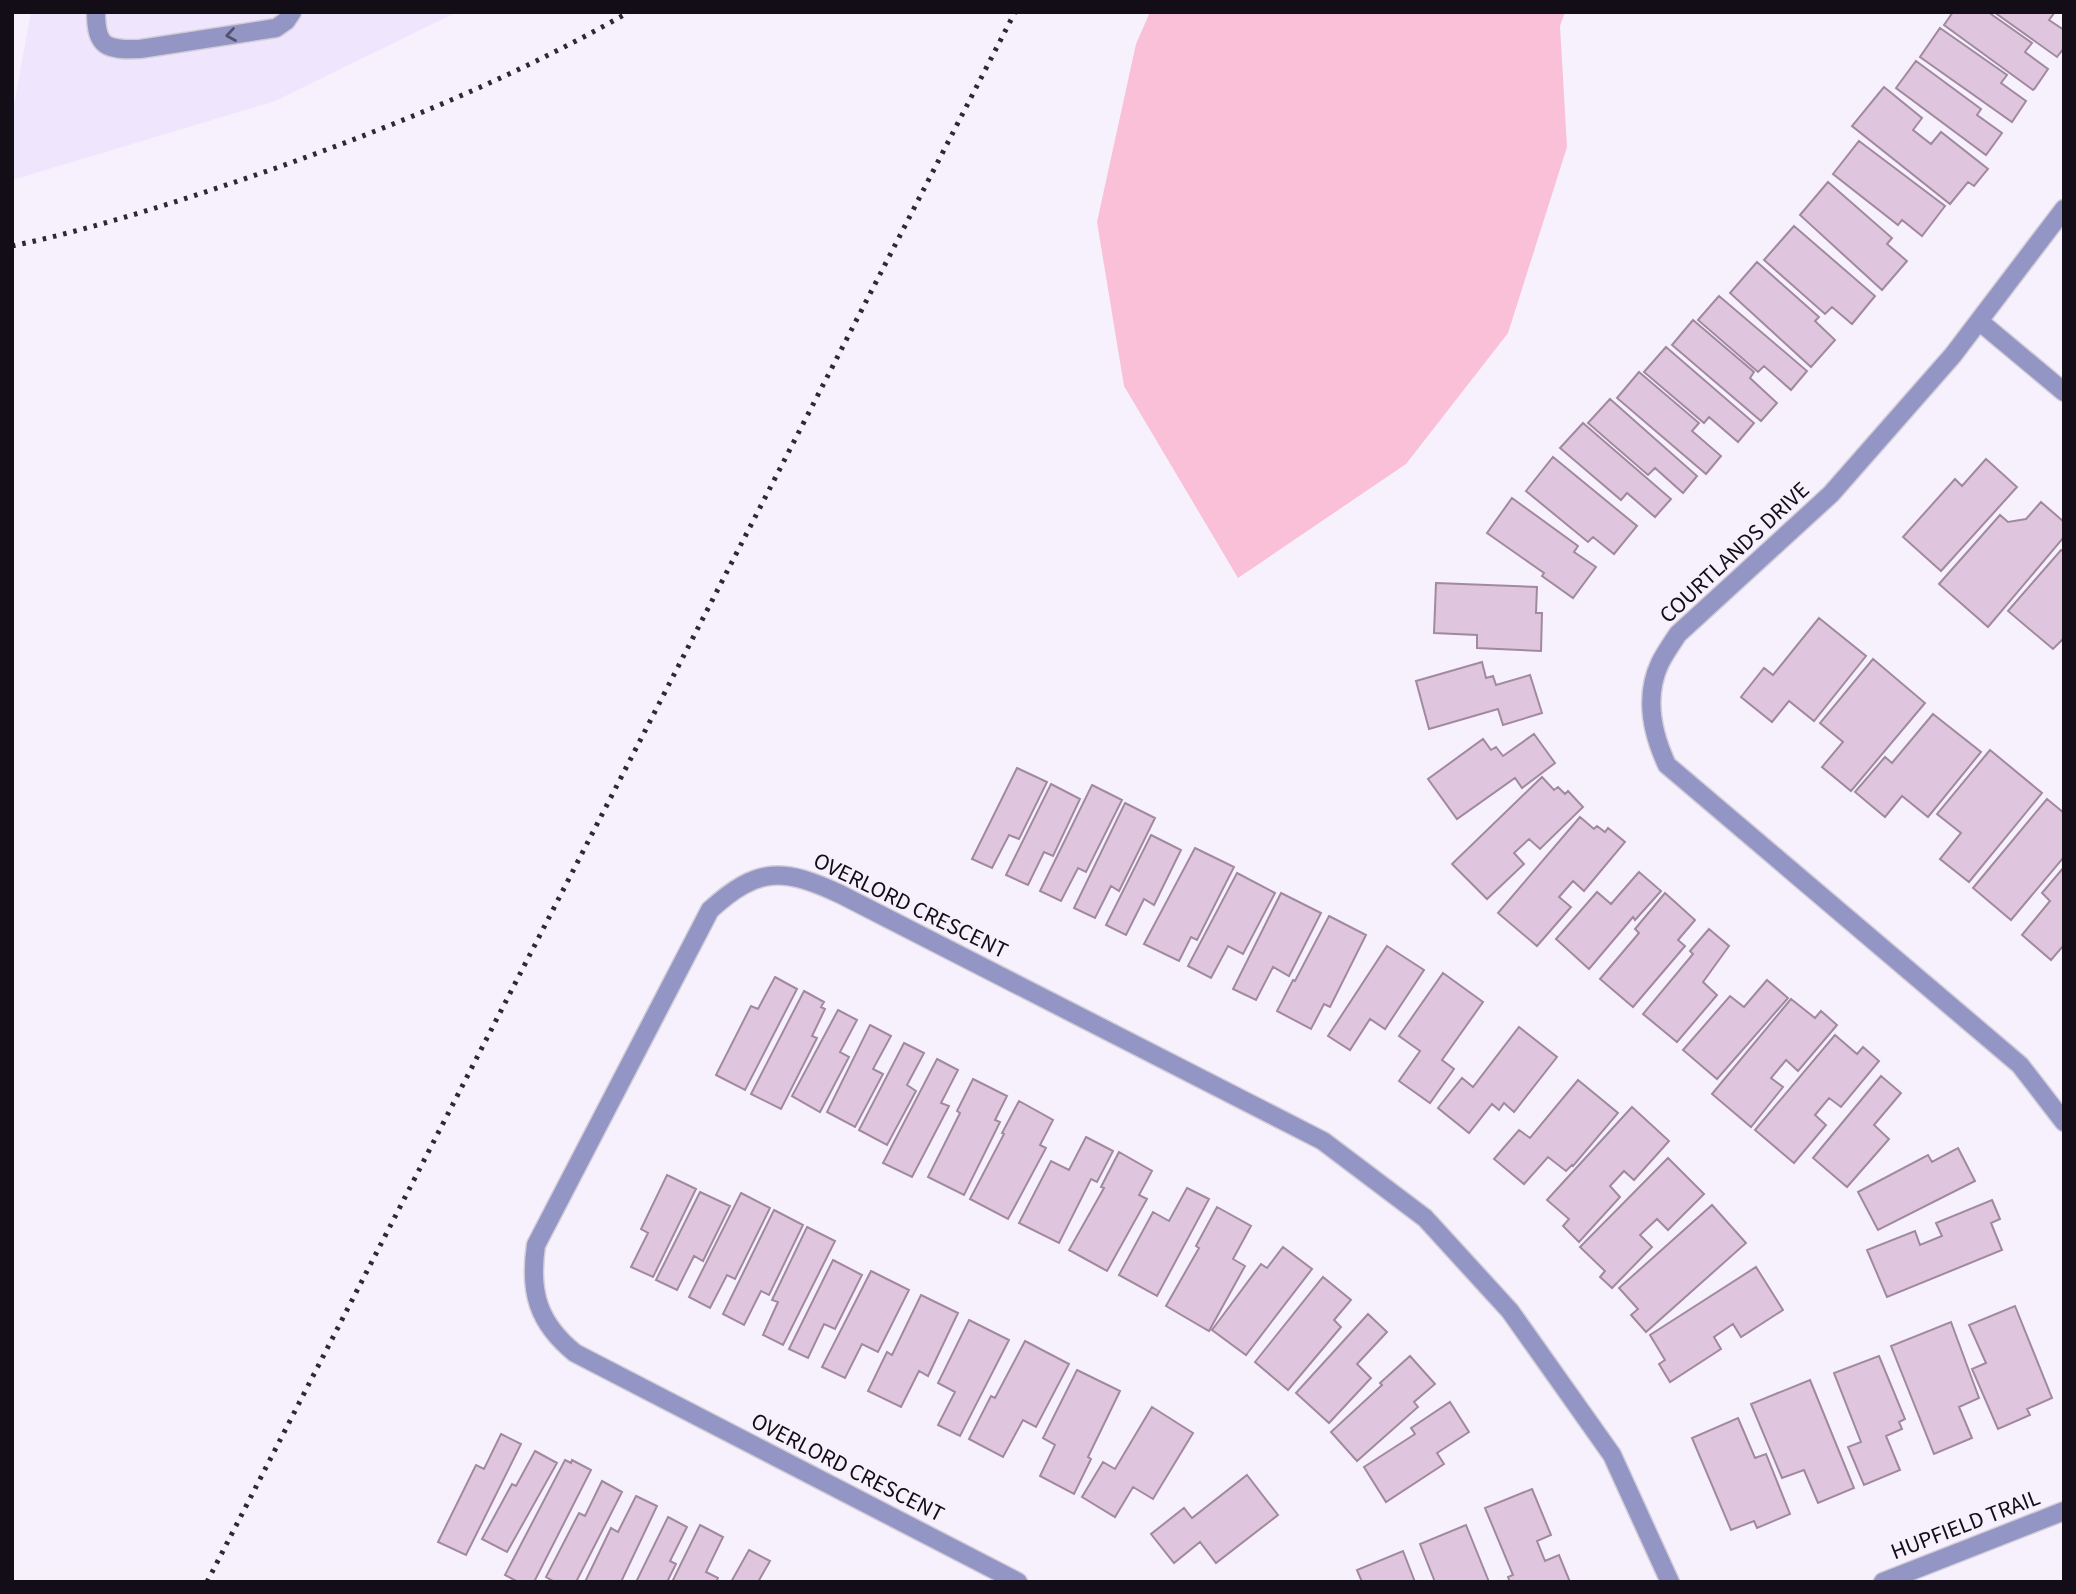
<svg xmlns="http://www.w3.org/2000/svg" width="2076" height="1594" font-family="'Source Sans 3',sans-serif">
	<rect width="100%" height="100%" fill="#f6f1fd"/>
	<path fill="#efe5fc" d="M 31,12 L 457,12 L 275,101 L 12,180 L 12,117 Z"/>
	<path fill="#f9c0d8" d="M 1150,12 L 1565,12 L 1560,26 L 1567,147 L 1508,333 L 1406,464 L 1238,578 L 1124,386 L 1097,222 L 1136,44 Z"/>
	<path fill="#dfc6de" stroke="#a1899f" stroke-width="2" d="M 1953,12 L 1988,12 L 2032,43 L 2025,52 L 2048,69 L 2035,88 L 2033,90 L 1944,25 Z
		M 1994,12 L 2055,12 L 2049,20 L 2064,30 L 2064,48 L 2057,57 Z
		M 1940,28 L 2007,75 L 2001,83 L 2026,101 L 2012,122 L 1920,57 Z
		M 1916,61 L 1981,109 L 1977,115 L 2002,133 L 1986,155 L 1896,88 Z
		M 1884,87 L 1922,118 L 1913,130 L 1931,144 L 1941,132 L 1988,169 L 1974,186 L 1968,182 L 1950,204 L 1852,126 Z
		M 1859,141 L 1945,206 L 1922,236 L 1902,220 L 1898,225 L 1833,174 Z
		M 1828,182 L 1892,238 L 1887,244 L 1907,261 L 1882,290 L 1800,215 Z
		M 1794,226 L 1875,296 L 1852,324 L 1832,307 L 1825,314 L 1764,260 Z
		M 1757,262 L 1819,317 L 1815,321 L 1835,340 L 1811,367 L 1730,293 Z
		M 1719,296 L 1807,371 L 1791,390 L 1764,366 L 1758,372 L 1698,320 Z
		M 1693,320 L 1754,372 L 1750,378 L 1777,403 L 1761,421 L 1672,345 Z
		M 1666,347 L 1754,423 L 1738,442 L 1709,417 L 1704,423 L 1644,372 Z
		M 1639,372 L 1699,423 L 1692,431 L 1721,456 L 1706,474 L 1617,398 Z
		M 1610,399 L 1697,476 L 1683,493 L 1655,468 L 1648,475 L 1588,423 Z
		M 1583,423 L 1671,499 L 1655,517 L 1627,493 L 1621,500 L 1560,448 Z
		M 1553,457 L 1637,526 L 1614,554 L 1593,537 L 1588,542 L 1526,491 Z
		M 1986,459 L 2017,487 L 1941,571 L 1903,537 L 1955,479 L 1962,486 Z
		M 1512,498 L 1578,546 L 1574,552 L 1596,567 L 1573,598 L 1542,576 L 1544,573 L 1487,533 Z
		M 2041,502 L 2064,522 L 2064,537 L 1988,627 L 1939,584 L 2000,515 L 2008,522 L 2026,519 Z
		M 2061,550 L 2064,552 L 2064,638 L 2053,649 L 2008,611 Z
		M 1436,583 L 1537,587 L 1536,613 L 1542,613 L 1541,651 L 1477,648 L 1477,635 L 1434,633 Z
		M 1819,618 L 1866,656 L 1814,721 L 1789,701 L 1772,722 L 1741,697 L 1764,668 L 1773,675 Z
		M 1873,659 L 1925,703 L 1851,791 L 1822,767 L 1843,742 L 1820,723 Z
		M 1482,662 L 1486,678 L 1493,676 L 1496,685 L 1530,675 L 1542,713 L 1503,725 L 1498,709 L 1429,729 L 1416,681 Z
		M 1933,714 L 1981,752 L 1928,817 L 1902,796 L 1885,817 L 1855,792 L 1885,757 L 1892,763 Z
		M 1534,734 L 1555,763 L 1522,788 L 1515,778 L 1457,819 L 1428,779 L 1483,739 L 1491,750 L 1496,747 L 1503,756 Z
		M 1990,750 L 2042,793 L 1969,882 L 1940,859 L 1961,833 L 1937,814 Z
		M 1017,768 L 1047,782 L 1019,839 L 1009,835 L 992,868 L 972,859 Z
		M 1542,777 L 1554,790 L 1558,787 L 1565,794 L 1568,791 L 1583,807 L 1540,849 L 1529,839 L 1514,853 L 1524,864 L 1487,899 L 1452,864 Z
		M 1051,784 L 1080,799 L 1053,856 L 1044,852 L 1028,885 L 1006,875 Z
		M 1092,785 L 1122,800 L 1086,872 L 1078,868 L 1061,901 L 1040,891 Z
		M 2047,799 L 2064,813 L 2064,857 L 2011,920 L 1973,888 Z
		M 1125,803 L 1155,818 L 1119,891 L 1111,886 L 1095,918 L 1074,908 Z
		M 1580,817 L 1594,829 L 1597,826 L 1605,832 L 1608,828 L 1625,842 L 1584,891 L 1573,881 L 1559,897 L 1571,907 L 1537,946 L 1498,913 Z
		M 1151,835 L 1181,850 L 1154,905 L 1144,899 L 1126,935 L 1106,925 Z
		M 1195,848 L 1234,867 L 1197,940 L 1191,937 L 1179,961 L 1144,944 Z
		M 2064,867 L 2064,945 L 2051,960 L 2022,935 L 2050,901 L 2042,893 Z
		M 1639,872 L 1661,891 L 1635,920 L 1633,917 L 1589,969 L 1556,939 L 1597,892 L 1611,904 Z
		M 1237,873 L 1275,893 L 1243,954 L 1228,946 L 1211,978 L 1188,966 Z
		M 1281,893 L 1321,913 L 1289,976 L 1273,967 L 1256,1000 L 1233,989 Z
		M 1665,893 L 1695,920 L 1678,940 L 1685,946 L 1633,1007 L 1600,979 L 1639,933 L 1635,929 Z
		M 1329,916 L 1366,935 L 1330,1007 L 1324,1004 L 1311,1029 L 1277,1011 L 1293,980 L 1295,981 Z
		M 1709,929 L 1729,946 L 1703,982 L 1717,995 L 1677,1042 L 1643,1014 L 1693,954 L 1690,951 Z
		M 1387,946 L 1424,970 L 1385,1029 L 1370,1019 L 1350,1050 L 1328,1036 Z
		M 1443,973 L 1483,1002 L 1442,1060 L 1454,1069 L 1430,1103 L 1399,1081 L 1420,1051 L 1399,1036 Z
		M 775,977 L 797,989 L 745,1090 L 716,1075 L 751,1006 L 758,1009 Z
		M 1767,980 L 1788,998 L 1717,1079 L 1683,1050 L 1730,996 L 1744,1007 Z
		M 804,991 L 824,1002 L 821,1007 L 825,1009 L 812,1036 L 817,1038 L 781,1109 L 751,1094 Z
		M 1791,999 L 1815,1018 L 1821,1011 L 1837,1025 L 1798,1071 L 1786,1060 L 1771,1078 L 1783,1087 L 1751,1127 L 1712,1094 Z
		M 838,1010 L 857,1020 L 840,1052 L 849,1057 L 820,1112 L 792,1096 Z
		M 870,1025 L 891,1036 L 873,1069 L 883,1074 L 855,1127 L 827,1112 Z
		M 1519,1027 L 1557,1057 L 1514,1112 L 1504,1103 L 1499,1110 L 1492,1104 L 1469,1133 L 1438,1108 L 1462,1078 L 1473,1087 Z
		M 1835,1035 L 1857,1054 L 1863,1047 L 1879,1061 L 1841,1107 L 1829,1098 L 1815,1115 L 1826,1125 L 1794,1163 L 1755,1130 Z
		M 904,1043 L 924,1053 L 907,1085 L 916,1091 L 887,1145 L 859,1130 Z
		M 937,1059 L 958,1070 L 941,1103 L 949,1106 L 912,1177 L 883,1163 Z
		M 1881,1076 L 1901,1093 L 1874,1125 L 1889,1139 L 1847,1187 L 1813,1158 Z
		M 973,1079 L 1007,1096 L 995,1120 L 1000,1122 L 964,1195 L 928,1177 L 960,1113 L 957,1111 Z
		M 1578,1080 L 1618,1113 L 1573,1166 L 1572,1165 L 1566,1171 L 1548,1157 L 1524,1184 L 1494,1159 L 1519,1130 L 1530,1138 Z
		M 1019,1101 L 1053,1120 L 1040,1145 L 1046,1148 L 1008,1219 L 970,1199 L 1004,1134 L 1002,1133 Z
		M 1632,1107 L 1669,1141 L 1634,1180 L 1624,1171 L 1610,1186 L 1620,1197 L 1579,1242 L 1563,1226 L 1569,1219 L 1547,1200 Z
		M 1086,1137 L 1113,1151 L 1097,1182 L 1091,1179 L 1059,1243 L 1019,1223 L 1051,1161 L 1069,1170 Z
		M 1958,1148 L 1975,1181 L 1878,1230 L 1858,1192 L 1928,1155 L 1932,1162 Z
		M 1119,1152 L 1152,1171 L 1139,1195 L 1147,1199 L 1107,1271 L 1069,1250 L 1104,1188 L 1101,1187 Z
		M 1668,1158 L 1704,1194 L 1668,1230 L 1657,1219 L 1640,1235 L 1652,1247 L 1612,1288 L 1600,1277 L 1605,1271 L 1580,1247 Z
		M 667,1175 L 696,1189 L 653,1277 L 631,1267 L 648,1233 L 641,1229 Z
		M 1187,1188 L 1209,1199 L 1157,1296 L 1119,1275 L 1153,1212 L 1169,1221 Z
		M 700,1192 L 730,1206 L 703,1261 L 694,1256 L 677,1290 L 656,1280 Z
		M 741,1193 L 770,1208 L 735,1279 L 727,1275 L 710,1308 L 689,1297 Z
		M 1992,1200 L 2000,1219 L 1991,1223 L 2002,1250 L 1887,1297 L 1867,1250 L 1915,1231 L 1920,1245 L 1942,1236 L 1936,1223 Z
		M 1712,1205 L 1746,1243 L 1646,1332 L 1631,1315 L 1638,1309 L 1619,1288 Z
		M 1217,1207 L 1251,1226 L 1233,1259 L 1245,1266 L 1209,1331 L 1166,1306 L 1199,1248 L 1196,1246 Z
		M 774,1210 L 803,1225 L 769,1295 L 761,1291 L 744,1325 L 723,1314 Z
		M 807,1227 L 835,1241 L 783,1345 L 763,1335 L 778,1302 L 772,1300 Z
		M 1283,1247 L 1312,1269 L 1246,1355 L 1212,1330 L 1261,1264 L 1267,1268 Z
		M 833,1260 L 862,1275 L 835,1329 L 824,1324 L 808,1358 L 789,1349 Z
		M 1756,1267 L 1783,1310 L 1741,1337 L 1733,1324 L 1714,1337 L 1721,1349 L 1670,1382 L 1659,1364 L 1665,1360 L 1650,1335 Z
		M 871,1271 L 909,1290 L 878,1352 L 862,1344 L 845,1378 L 822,1367 Z
		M 1323,1277 L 1351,1300 L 1334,1320 L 1341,1327 L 1288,1390 L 1255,1362 Z
		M 921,1295 L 958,1313 L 928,1376 L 919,1371 L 901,1407 L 868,1391 L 887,1352 L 892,1355 Z
		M 2015,1306 L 2052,1398 L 2027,1409 L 2030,1415 L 1998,1429 L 1972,1369 L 1986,1363 L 1969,1325 Z
		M 1368,1314 L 1387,1332 L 1357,1364 L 1371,1378 L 1329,1423 L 1296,1393 Z
		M 969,1320 L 1009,1340 L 960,1436 L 938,1425 L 955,1392 L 938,1383 Z
		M 1951,1322 L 1979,1398 L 1959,1407 L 1972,1438 L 1934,1454 L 1891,1346 Z
		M 1025,1341 L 1069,1364 L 1036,1427 L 1023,1420 L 1003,1457 L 969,1439 L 991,1396 L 995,1398 Z
		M 1410,1356 L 1435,1384 L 1414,1402 L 1418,1407 L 1357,1461 L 1331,1432 L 1382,1385 L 1380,1383 Z
		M 1879,1356 L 1905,1419 L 1899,1422 L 1902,1429 L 1886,1436 L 1900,1470 L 1864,1485 L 1848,1447 L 1861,1442 L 1834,1373 Z
		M 1077,1370 L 1120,1391 L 1088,1457 L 1091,1459 L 1074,1494 L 1040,1476 L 1055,1445 L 1043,1438 Z
		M 1810,1380 L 1854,1488 L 1818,1503 L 1804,1470 L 1782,1478 L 1751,1404 Z
		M 1450,1402 L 1469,1432 L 1437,1453 L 1444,1464 L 1386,1502 L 1364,1467 L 1415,1434 L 1411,1428 Z
		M 1152,1407 L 1193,1433 L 1153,1499 L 1133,1487 L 1115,1517 L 1082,1497 L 1103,1462 L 1115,1469 Z
		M 1738,1418 L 1755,1458 L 1766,1454 L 1790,1514 L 1757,1528 L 1754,1521 L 1731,1530 L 1692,1438 Z
		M 501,1434 L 521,1444 L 466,1555 L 438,1542 L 476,1465 L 484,1469 Z
		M 535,1451 L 557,1463 L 507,1552 L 482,1539 L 512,1484 L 516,1486 Z
		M 565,1460 L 571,1463 L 572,1460 L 591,1470 L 534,1582 L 518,1582 L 505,1575 Z
		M 1247,1475 L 1278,1515 L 1216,1563 L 1200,1542 L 1174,1563 L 1151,1534 L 1184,1508 L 1192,1518 Z
		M 602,1481 L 622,1492 L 576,1582 L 555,1582 L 546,1577 L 579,1513 L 585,1516 Z
		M 1532,1489 L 1551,1535 L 1537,1541 L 1545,1561 L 1559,1555 L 1570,1582 L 1510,1582 L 1508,1577 L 1513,1575 L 1485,1508 Z
		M 636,1496 L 657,1506 L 621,1582 L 585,1582 L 611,1528 L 618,1532 Z
		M 668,1517 L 687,1527 L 670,1561 L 676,1564 L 667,1582 L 636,1582 Z
		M 700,1525 L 723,1537 L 706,1572 L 718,1578 L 716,1582 L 672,1582 Z
		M 1466,1525 L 1489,1582 L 1435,1582 L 1420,1544 Z
		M 749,1550 L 770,1561 L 758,1582 L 731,1582 Z
		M 1403,1551 L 1415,1582 L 1362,1582 L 1357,1570 Z"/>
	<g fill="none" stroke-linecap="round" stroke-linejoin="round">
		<defs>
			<path id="service" d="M 96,12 C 96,48 107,50 140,49 L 276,28 L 286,21 L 292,12"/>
			<path id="minor" d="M 2064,209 L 1953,355 L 1831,494 L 1678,634 C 1672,643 1665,653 1660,663 C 1644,697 1652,733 1667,765 L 2020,1065 L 2064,1122
				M 1979,321 L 2064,392
				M 1018,1582 L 575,1353 C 538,1323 529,1292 536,1245 L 710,910 C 758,866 784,868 840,894 L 1323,1141 L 1425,1218 L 1510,1311 L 1612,1455 L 1670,1582"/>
			<path id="tertiary" d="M 1883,1582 L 2064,1511"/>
		</defs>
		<use href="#service" stroke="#d2cdd8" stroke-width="21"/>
		<use href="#minor" stroke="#d2cdd8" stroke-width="21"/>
		<use href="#tertiary" stroke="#d2cdd8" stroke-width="21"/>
		<use href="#service" stroke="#9395c5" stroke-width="18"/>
		<use href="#minor" stroke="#9395c5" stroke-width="18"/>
		<use href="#tertiary" stroke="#9395c5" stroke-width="18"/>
		<path stroke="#2d2832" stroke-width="5" stroke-dasharray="3.5 7" stroke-linecap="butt" d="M 12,246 C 102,227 189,198 276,168 C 397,125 517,76 629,12
			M 207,1582 L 1015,12"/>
	</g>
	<defs><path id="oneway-chevron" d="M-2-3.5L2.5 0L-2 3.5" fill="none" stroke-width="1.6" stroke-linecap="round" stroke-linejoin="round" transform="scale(1.75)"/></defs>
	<use stroke="#52516e" href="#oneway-chevron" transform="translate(231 35) rotate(171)"/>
	<g text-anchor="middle" stroke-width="5" stroke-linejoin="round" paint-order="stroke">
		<g font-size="23" fill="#120d17" stroke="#f6f1fd">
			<text transform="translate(1734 552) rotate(-43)" y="8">COURTLANDS DRIVE</text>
			<text transform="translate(911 905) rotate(26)" y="8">OVERLORD CRESCENT</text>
			<text transform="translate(848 1467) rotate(27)" y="8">OVERLORD CRESCENT</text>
			<text transform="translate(1965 1524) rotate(-21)" y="8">HUPFIELD TRAIL</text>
		</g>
	</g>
	<rect width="2076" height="1594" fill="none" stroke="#120d17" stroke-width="28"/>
</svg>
